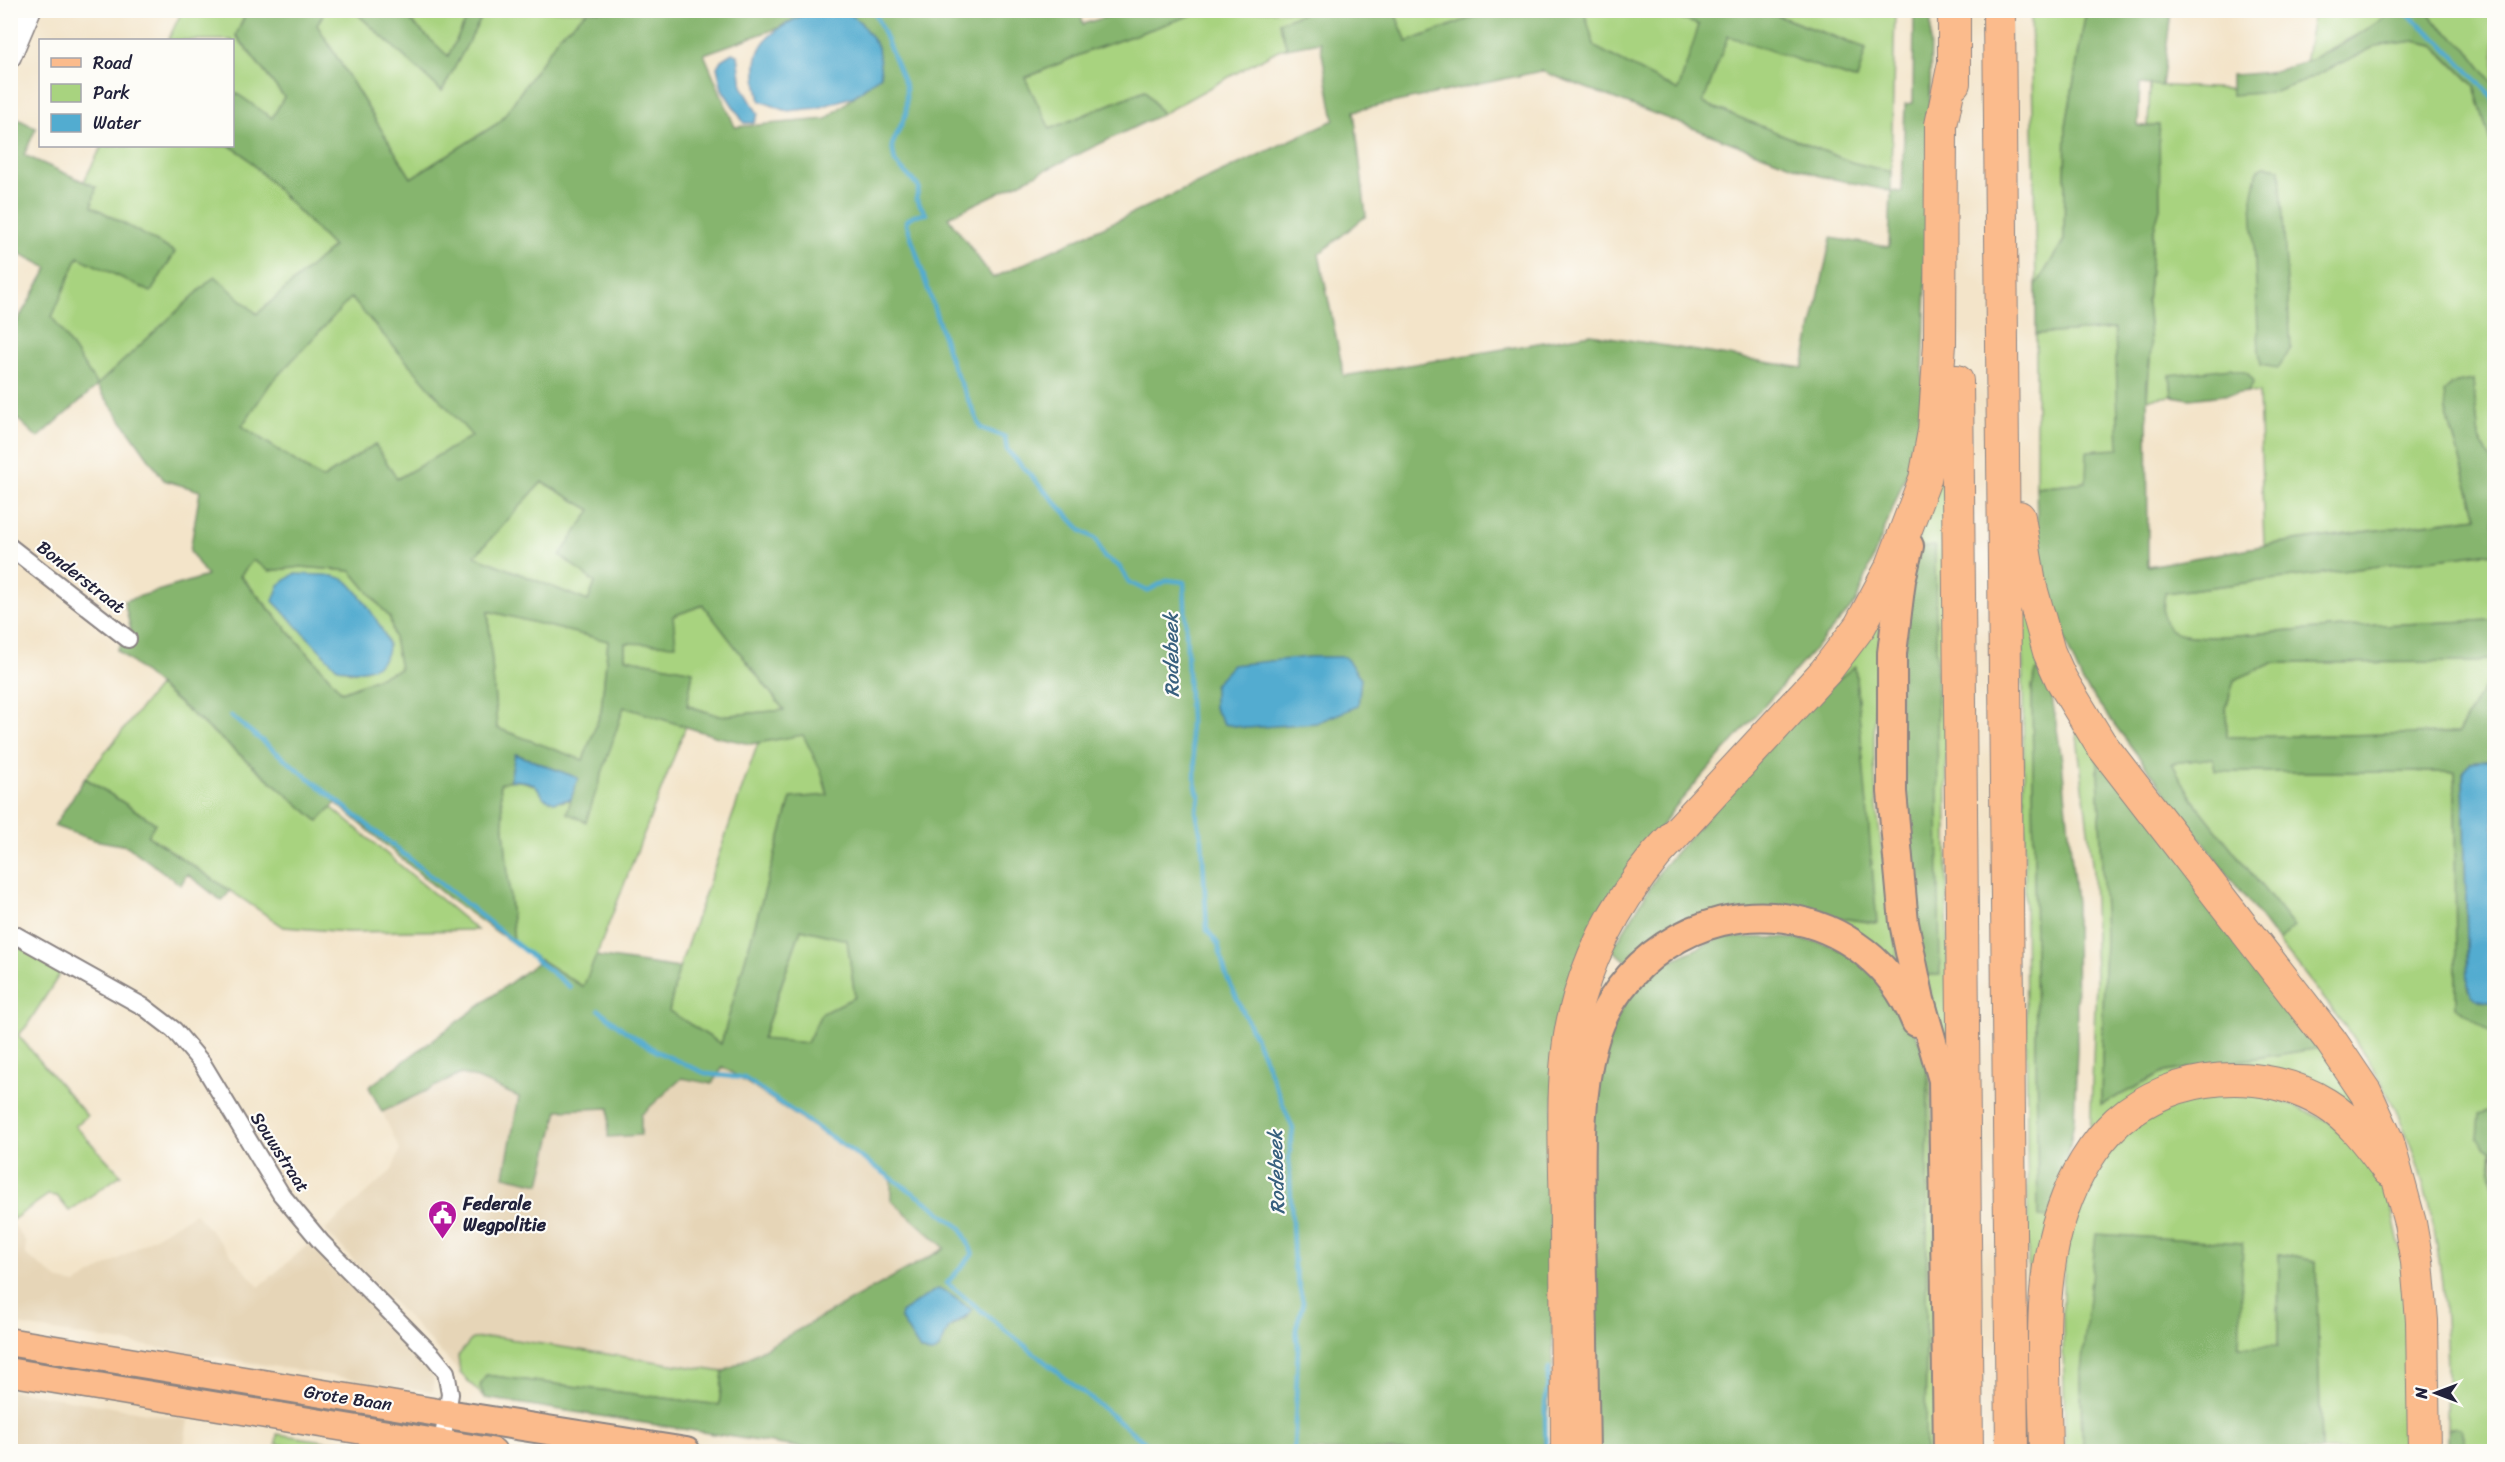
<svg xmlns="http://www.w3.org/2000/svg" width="2505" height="1462" font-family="Sriracha,sans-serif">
	<rect width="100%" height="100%" fill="#fdfcf7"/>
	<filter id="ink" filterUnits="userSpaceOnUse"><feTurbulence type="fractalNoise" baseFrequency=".0167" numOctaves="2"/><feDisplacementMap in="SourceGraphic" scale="12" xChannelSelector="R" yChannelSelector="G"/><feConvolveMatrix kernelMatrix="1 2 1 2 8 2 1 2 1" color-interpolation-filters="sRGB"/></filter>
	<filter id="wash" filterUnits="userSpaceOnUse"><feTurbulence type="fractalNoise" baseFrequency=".008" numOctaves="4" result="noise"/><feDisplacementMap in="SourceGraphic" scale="24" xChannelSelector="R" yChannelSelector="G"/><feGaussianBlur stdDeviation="1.35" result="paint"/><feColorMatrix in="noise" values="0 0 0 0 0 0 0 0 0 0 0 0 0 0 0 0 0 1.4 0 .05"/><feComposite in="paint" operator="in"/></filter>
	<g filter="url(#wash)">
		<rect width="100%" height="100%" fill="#f3e4c9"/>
		<path fill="#e6d5b7" d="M 723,1067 L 891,1179 L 891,1200 L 945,1248 L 723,1372 L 496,1337 L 472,1339 L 465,1346 L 458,1356 L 460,1373 L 325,1230 L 392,1170 L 400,1150 L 382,1112 L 461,1074 L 473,1077 L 519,1097 L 505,1176 L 540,1183 L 557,1110 L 609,1108 L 641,1135 L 641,1116 L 682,1078 L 712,1084 Z
			M 195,1213 L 259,1287 L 311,1242 L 432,1368 L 434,1377 L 433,1392 L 11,1324 L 10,1219 L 26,1242 L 25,1254 L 60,1281 L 76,1284 Z
			M 10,1390 L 188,1420 L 183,1451 L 11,1451 Z"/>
		<path fill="#a8d37f" stroke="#657a5d" stroke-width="1.5" fill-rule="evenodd" d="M 182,11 L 247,11 L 236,36 L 284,97 L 272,118 L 233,91 L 232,40 L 168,40 Z
			M 325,11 L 354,11 L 442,91 L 485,11 L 588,11 L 560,35 L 500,122 L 411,178 L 317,25 Z
			M 400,11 L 471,11 L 448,57 Z
			M 1203,11 L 1309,11 L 1279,22 L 1287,48 L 1278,50 L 1162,114 L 1145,90 L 1050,129 L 1025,78 L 1089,51 Z
			M 1394,11 L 1489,11 L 1407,42 Z
			M 1584,11 L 1657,11 L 1700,25 L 1678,91 L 1594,47 Z
			M 1765,11 L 1895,11 L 1891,172 L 1851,162 L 1703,103 L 1728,35 L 1857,80 L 1866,48 Z
			M 2031,11 L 2086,11 L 2066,126 L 2064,240 L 2036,286 Z
			M 2314,11 L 2393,11 L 2371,27 L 2305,63 Z
			M 2427,11 L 2494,11 L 2494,84 L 2467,49 L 2433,20 Z
			M 2414,41 L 2433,45 L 2474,86 L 2490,140 L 2494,142 L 2494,366 L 2493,368 L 2494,466 L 2479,438 L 2473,380 L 2446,411 L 2477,517 L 2264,545 L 2259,393 L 2248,392 L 2254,381 L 2247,373 L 2170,375 L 2172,396 L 2147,399 L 2151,349 L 2147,303 L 2153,233 L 2160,208 L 2158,125 L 2148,126 L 2150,85 L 2231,89 L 2231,94 L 2275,92 L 2304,81 L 2376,46 ZM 2264,166 L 2280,168 L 2259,351 L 2259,330 Z
			M 102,146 L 230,146 L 243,154 L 333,247 L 257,314 L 214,277 L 97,386 L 52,317 L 78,256 L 151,291 L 175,252 L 92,206 L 96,187 L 84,181 Z
			M 351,297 L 473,436 L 397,479 L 374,445 L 322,479 L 241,426 L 270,384 Z
			M 2116,329 L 2119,449 L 2086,482 L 2036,487 L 2036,334 Z
			M 1945,446 L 1948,1062 L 1925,975 L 1939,975 L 1934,546 L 1916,548 Z
			M 542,482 L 591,510 L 595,583 L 588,601 L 474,556 Z
			M 2484,553 L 2494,554 L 2494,620 L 2359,626 L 2212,637 C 2197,637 2164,638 2162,617 C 2162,609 2164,600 2164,593 Z
			M 253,560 L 269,571 L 301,567 L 351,571 L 390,618 L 401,669 L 342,692 L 240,575 ZM 365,603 L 387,641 L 369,669 L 351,672 L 336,667 Z
			M 2022,582 L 2048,671 L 2036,672 L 2032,686 L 2038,1216 L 2051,1218 L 2039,1452 L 2030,1451 Z
			M 703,605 L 784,710 L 720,716 L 687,705 L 693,671 L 625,658 L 625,643 L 673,616 Z
			M 488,611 L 608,641 L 601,712 L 583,761 L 497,728 Z
			M 1884,615 C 1879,660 1874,704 1874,749 C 1875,821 1888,892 1899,964 L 1871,940 L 1793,911 L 1876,923 L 1855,666 L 1806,705 Z
			M 2493,657 L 2490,678 L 2458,733 L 2227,737 L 2226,709 L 2234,680 L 2273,663 L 2478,662 Z
			M 158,686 L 318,821 L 331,807 L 477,930 L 347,932 L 284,927 L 148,835 L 155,823 L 85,778 Z
			M 624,706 L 686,726 L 584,987 L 514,944 L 500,783 C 525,775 542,789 561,802 L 571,799 L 567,813 Z
			M 2075,719 L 2097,747 L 2105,934 L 2101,1105 L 2165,1072 L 2327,1047 L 2374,1122 L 2243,1073 L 2090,1136 L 2096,980 L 2093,872 Z
			M 803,734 L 821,771 L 828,796 L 791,799 L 721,1044 L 669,1011 L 679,968 L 758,743 Z
			M 2213,758 L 2232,772 L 2455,772 L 2456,1007 L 2494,1034 L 2494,1105 L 2492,1109 L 2491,1172 L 2494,1183 L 2494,1451 L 2467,1451 L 2462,1429 L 2455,1427 L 2447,1429 C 2449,1312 2442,1193 2385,1089 C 2356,1035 2316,989 2278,941 L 2293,927 L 2193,800 L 2172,763 Z
			M 801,929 L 847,940 L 855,997 L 821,1014 L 807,1043 L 762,1040 Z
			M 10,942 L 63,969 L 26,1027 L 18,1035 L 87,1116 L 75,1126 L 121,1175 L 69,1211 L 57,1196 L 48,1195 L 12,1220 Z
			M 1924,1055 L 1931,1079 L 1940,1452 L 1925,1451 L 1928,1081 Z
			M 2220,1092 L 2274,1097 L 2328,1121 L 2368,1160 L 2383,1186 L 2391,1206 L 2408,1285 L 2411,1451 L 2321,1451 L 2316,1261 L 2279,1254 L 2278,1347 L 2238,1347 L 2081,1371 L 2082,1451 L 2065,1452 C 2065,1416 2064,1381 2063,1346 C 2062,1273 2060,1212 2110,1152 C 2125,1134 2142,1119 2163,1109 C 2180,1100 2201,1097 2220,1092 Z
			M 496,1337 L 723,1372 L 719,1405 L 486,1375 L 480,1386 L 485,1398 L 460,1373 L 458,1356 L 472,1339 Z
			M 277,1434 L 389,1451 L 322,1451 L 276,1444 Z"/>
		<path fill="#86b56e" stroke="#546c54" stroke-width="1.5" fill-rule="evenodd" d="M 247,11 L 325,11 L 317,25 L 411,178 L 500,122 L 560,35 L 588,11 L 810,11 L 778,28 L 704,54 L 735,127 L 826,119 L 881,75 L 861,23 L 846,11 L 1080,11 L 1083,24 L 1125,11 L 1203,11 L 1089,51 L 1025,78 L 1050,129 L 1145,90 L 1162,114 L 948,217 L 993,278 L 1334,120 L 1320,42 L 1287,48 L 1279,22 L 1309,11 L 1394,11 L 1407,42 L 1489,11 L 1584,11 L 1595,47 L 1678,91 L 1699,25 L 1657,11 L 1765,11 L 1866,49 L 1857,80 L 1728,36 L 1703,103 L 1851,162 L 1891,172 L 1891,191 L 1902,192 L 1905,104 L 1913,103 L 1914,11 L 1931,11 L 1929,193 L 1921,436 L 1856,602 L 1676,806 L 1602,906 L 1563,1006 L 1549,1149 L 1553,1362 L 1543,1451 L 822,1451 L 485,1398 L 480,1386 L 486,1375 L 719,1405 L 723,1372 L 945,1248 L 891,1200 L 891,1179 L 723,1067 L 712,1084 L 682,1078 L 641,1115 L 641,1135 L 608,1137 L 609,1108 L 558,1110 L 540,1184 L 504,1176 L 519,1097 L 473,1077 L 461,1074 L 382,1112 L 369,1087 L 541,960 L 583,987 L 596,956 L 679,968 L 669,1011 L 721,1044 L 791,798 L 828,795 L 821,771 L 803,735 L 751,744 L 718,737 L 624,707 L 586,822 L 567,813 L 577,778 L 516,754 L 510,780 L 500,784 L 514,944 L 447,897 L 336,803 L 318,821 L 117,650 L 131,631 L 124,601 L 207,576 L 190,551 L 200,491 L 164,480 L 97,386 L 38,438 L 11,413 L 11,332 L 48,268 L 11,249 L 10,115 L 36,128 L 24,155 L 96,187 L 92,206 L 175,252 L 151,292 L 78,257 L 52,317 L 97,385 L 215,276 L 257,314 L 333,247 L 243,154 L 230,146 L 232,146 L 233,91 L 272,118 L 284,97 L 236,35 ZM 1541,71 L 1820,176 L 1891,191 L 1889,247 L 1831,238 L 1803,368 L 1591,334 L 1344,376 L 1319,254 L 1366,216 L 1354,111 ZM 351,298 L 472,436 L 397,479 L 375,444 L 322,479 L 242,426 L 270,384 ZM 542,482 L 591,510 L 560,555 L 595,583 L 588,601 L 475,556 ZM 253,560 L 269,571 L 301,567 L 351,571 L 390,618 L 400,669 L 342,692 L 240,576 ZM 703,605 L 784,710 L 720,716 L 687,706 L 693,671 L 625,658 L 625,643 L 676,645 L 673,616 ZM 488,611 L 608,641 L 601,712 L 583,760 L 497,728 ZM 801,929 L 847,940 L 855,997 L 821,1014 L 807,1043 L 762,1039 ZM 937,1289 C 952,1293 959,1305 967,1317 L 949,1328 L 901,1313 Z
			M 354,11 L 400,11 L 448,56 L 471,11 L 485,11 L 442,91 Z
			M 2086,11 L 2171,11 L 2162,86 L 2140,84 L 2138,126 L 2159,125 L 2160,208 L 2153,233 L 2147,303 L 2151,349 L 2147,382 L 2148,566 L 2273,544 L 2477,517 L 2446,411 L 2444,392 L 2452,384 L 2473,380 L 2479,438 L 2494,466 L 2494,554 L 2484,553 L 2165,593 C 2158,635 2174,636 2212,637 L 2359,626 L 2494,620 L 2494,760 L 2471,763 L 2463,771 L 2468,986 L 2468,990 L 2481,1001 L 2494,1003 L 2494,1034 L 2456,1007 L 2455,772 L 2231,772 L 2215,771 L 2213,758 L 2172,763 L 2193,800 L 2294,927 L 2278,941 L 2083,683 C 2063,639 2046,590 2039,542 C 2036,524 2037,505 2036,487 L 2086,482 L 2087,451 L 2119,449 L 2115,329 L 2036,334 L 2036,286 L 2064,240 L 2066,126 ZM 2493,658 L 2490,678 L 2458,733 L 2227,737 L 2226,709 L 2234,680 L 2273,663 L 2478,662 Z
			M 2393,11 L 2427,11 L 2433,20 L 2467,49 L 2494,84 L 2494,142 L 2490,141 L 2474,86 L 2434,45 L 2414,41 L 2376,46 L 2304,81 L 2275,92 L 2231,95 L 2231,75 C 2245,74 2259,74 2273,71 C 2316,63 2358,37 2393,11 Z
			M 2264,166 L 2280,168 L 2291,348 L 2278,368 L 2261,365 L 2259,351 L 2252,199 L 2258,169 Z
			M 2231,368 L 2247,373 L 2254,381 L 2248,392 L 2190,399 L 2172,396 L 2170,375 Z
			M 1935,546 L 1940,975 L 1925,975 L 1904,835 L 1900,694 L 1916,548 Z
			M 1855,666 L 1877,923 L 1793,911 L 1628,962 L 1612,950 L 1661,869 L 1806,705 Z
			M 2042,669 L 2048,671 L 2062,761 L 2076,903 L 2077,1049 L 2074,1120 L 2067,1164 L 2051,1218 L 2038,1217 L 2032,686 L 2036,672 Z
			M 2097,747 L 2327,1047 L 2165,1072 L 2101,1105 L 2105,934 Z
			M 85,778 L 155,823 L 148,836 L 230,891 L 222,901 L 187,874 L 181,885 L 127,846 L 94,840 L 54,826 Z
			M 1722,937 C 1751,938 1812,935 1837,948 C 1873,967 1911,1015 1924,1053 C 1927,1062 1927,1072 1928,1081 L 1925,1451 L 1592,1452 L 1588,1127 L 1599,1059 L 1625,1001 L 1661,965 Z
			M 2494,1105 L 2494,1183 L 2490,1172 L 2493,1151 L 2485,1147 L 2477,1138 L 2479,1114 L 2492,1109 Z
			M 2096,1234 L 2243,1243 L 2239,1347 L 2278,1346 L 2279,1254 L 2316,1261 L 2321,1451 L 2082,1451 L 2081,1371 Z
			M 2455,1427 L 2462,1429 L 2467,1451 L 2447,1451 L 2447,1429 Z"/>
		<path fill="#52acd0" stroke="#3a6786" stroke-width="1.5" d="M 810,11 L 846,11 L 861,23 L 878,47 L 881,75 L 854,96 L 818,108 L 787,111 L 760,101 C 747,45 763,36 810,11 Z
			M 732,53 L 738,55 L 742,86 L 758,114 L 754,123 L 744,123 L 722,89 L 717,67 L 721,60 Z
			M 294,574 C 309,575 331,573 345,580 C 355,585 388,634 388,646 C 387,671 353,675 336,667 L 273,601 L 279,585 Z
			M 1310,657 L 1345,657 L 1361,678 L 1358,706 L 1316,723 L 1247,728 L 1224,724 L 1214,708 L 1214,685 L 1232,665 Z
			M 515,754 L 578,778 L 571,799 L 554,802 L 544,798 C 534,780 530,782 510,780 Z
			M 2494,760 L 2494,1003 C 2482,1001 2470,1000 2468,986 L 2463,771 L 2471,763 Z
			M 937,1289 L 945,1291 L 972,1310 C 966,1319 955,1321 949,1328 C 941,1339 943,1361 920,1350 L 900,1318 L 901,1313 Z"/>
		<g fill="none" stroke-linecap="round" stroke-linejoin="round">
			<path stroke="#52acd0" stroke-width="4.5" d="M 874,10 L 906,87 L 906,114 L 892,145 L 895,162 L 919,187 L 916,199 L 926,214 L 914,215 L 906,221 L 952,364 L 981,428 L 1005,437 L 1007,450 L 1082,531 L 1096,539 L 1104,557 L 1119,566 L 1129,582 L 1147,591 L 1168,580 L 1184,582 L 1190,721 C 1188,741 1194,747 1195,764 C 1196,778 1193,784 1200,797 L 1196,811 L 1202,840 L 1207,930 L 1218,944 L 1226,975 L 1260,1048 L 1293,1129 L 1289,1157 L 1294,1266 L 1303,1302 L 1296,1329 L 1298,1346 L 1294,1452
				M 2404,10 L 2404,11
				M 2407,14 L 2441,42 L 2493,98 L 2494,104
				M 231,716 L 570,987
				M 599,1010 L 624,1030 L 658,1052 L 707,1074 L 744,1078 L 927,1202 L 961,1228 L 973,1254 L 947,1283 L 1157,1452
				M 1546,1452 L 1545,1408 L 1549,1369"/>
		</g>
	</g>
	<g filter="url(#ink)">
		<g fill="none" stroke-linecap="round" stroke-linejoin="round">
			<defs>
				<path id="minor" d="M 10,547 L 128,639
					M 10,932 L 144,1007 L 174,1030 L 202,1063 L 281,1194 L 321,1242 L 433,1356 L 446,1372 L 450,1394 L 442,1443"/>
				<path id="tertiary" d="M 10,57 L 30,10"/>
				<path id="primary" d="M 10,1342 L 447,1414
					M 10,1372 L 493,1452"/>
				<path id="trunk" d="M 1909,546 L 1901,580 L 1892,653 L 1892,792 L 1904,923 L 1920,1000 L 1943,1080 L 1948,1452
					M 447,1414 L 686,1452
					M 1585,1452 C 1584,1376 1582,1300 1581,1225 C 1581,1165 1577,1102 1593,1044 C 1615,963 1699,906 1784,918 C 1844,926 1894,966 1916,1022"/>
				<path id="motorway" d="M 1954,10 L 1954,83
					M 1999,10 L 2012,1452
					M 1957,381 L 1967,1452
					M 2019,517 L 2030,584 L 2049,652 L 2061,679 L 2100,743 L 2331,1041 L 2366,1093 L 2388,1142 L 2410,1223 L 2417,1262 L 2422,1321 L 2424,1452
					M 1567,1452 C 1566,1377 1567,1303 1566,1229 C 1566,1163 1559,1083 1573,1020 C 1587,957 1616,904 1656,855 L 1825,672 L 1860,626 L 1892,566 L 1925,479 L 1934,431 L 1940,344 L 1941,125 L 1954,63
					M 2046,1452 C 2045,1372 2036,1285 2063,1209 C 2074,1177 2093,1144 2118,1121 C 2174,1072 2263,1065 2326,1104 C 2352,1120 2370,1146 2388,1170"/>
			</defs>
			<use href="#minor" stroke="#8a8382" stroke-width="20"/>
			<use href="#tertiary" stroke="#8a8382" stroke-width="24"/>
			<use href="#primary" stroke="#8a8382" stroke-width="30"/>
			<use href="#trunk" stroke="#8a8382" stroke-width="32"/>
			<use href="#motorway" stroke="#8a8382" stroke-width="34"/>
			<use href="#minor" stroke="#fff" stroke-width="16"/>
			<use href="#tertiary" stroke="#fff" stroke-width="21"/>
			<use href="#primary" stroke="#fbbb8c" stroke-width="27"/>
			<use href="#trunk" stroke="#fbbb8c" stroke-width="28"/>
			<use href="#motorway" stroke="#fbbb8c" stroke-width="32"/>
		</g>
	</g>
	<defs>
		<symbol id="civic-pin" viewBox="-11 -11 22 30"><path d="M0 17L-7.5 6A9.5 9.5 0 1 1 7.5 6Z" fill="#b5179e" stroke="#fdfcf7"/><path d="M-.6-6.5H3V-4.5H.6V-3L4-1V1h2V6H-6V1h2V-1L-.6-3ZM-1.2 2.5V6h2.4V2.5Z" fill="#fff"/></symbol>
	</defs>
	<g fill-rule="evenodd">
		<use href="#civic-pin" x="426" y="1198" width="33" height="45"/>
	</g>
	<g text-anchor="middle" stroke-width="4.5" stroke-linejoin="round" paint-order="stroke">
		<g font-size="18" fill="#22223b" stroke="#fdfcf7">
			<text transform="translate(81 577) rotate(38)" y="6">Bonderstraat</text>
			<text transform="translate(280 1152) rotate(57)" y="6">Souwstraat</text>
			<text transform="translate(348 1398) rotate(9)" y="6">Grote Baan</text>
		</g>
		<g font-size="18" font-weight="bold" fill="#22223b" stroke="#fdfcf7" text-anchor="start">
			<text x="463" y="1210">Federale<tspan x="463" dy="21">Wegpolitie</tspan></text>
		</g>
		<g font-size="20" font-style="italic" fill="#38607e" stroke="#fdfcf7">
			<text transform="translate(1171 655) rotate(-91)" y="7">Rodebeek</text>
			<text transform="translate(1276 1172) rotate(-92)" y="7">Rodebeek</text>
		</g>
	</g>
	<rect width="2505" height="1462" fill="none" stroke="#fdfcf7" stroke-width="36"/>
	<rect x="39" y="39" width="195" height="108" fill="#fdfcf7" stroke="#a5a5ac" stroke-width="1.5"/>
	<rect x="51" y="58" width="30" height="9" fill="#fbbb8c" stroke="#a5a5ac" stroke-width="1.5"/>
	<text x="93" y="69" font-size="18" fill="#22223b">Road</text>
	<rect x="51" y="84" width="30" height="18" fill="#a8d37f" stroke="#a5a5ac" stroke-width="1.5"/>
	<text x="93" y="99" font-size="18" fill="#22223b">Park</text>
	<rect x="51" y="114" width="30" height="18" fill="#52acd0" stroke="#a5a5ac" stroke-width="1.5"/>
	<text x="93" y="129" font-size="18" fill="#22223b">Water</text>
	<g transform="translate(2436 1393) rotate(270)" stroke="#fdfcf7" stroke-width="4.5" paint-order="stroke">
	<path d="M0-4.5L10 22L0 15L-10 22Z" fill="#22223b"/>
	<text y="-9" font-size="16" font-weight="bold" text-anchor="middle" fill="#22223b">N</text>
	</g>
</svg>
